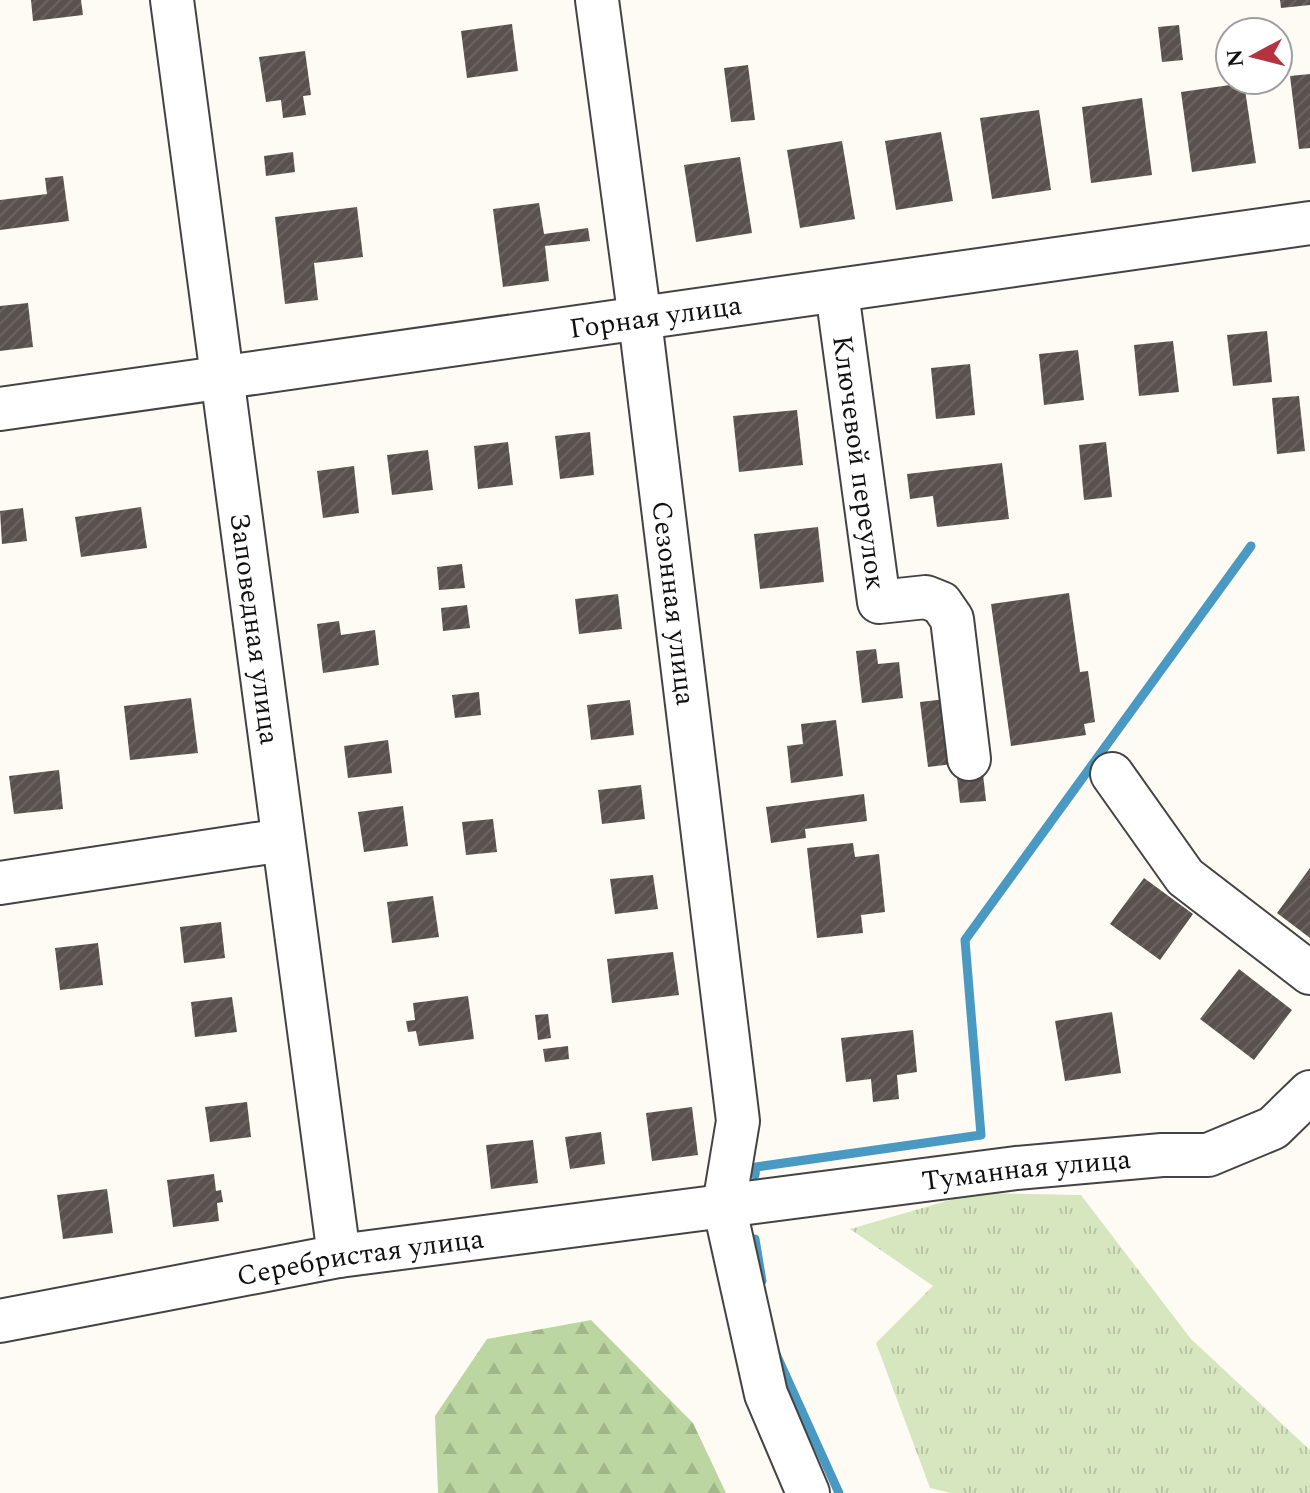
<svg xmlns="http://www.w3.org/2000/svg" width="1310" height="1493" font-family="Spectral,serif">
	<defs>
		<pattern id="grass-tufts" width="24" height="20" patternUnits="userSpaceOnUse" patternTransform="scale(2)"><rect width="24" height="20" fill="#d6e7bf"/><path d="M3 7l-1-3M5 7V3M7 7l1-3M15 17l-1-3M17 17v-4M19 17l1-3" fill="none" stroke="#b7c5a3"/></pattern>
		<pattern id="forest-firs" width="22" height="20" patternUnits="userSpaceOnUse" patternTransform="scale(2)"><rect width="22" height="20" fill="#bbd6a0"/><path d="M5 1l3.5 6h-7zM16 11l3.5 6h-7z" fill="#a0b789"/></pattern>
		<pattern id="building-hatch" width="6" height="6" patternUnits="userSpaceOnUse" patternTransform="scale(2)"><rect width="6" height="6" fill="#58514d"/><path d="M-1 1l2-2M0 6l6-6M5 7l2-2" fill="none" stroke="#6b6562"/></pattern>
	</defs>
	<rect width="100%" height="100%" fill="#fefbf4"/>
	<path fill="url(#grass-tufts)" d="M 974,1193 L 1081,1195 L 1191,1339 L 1310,1450 L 1310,1493 L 951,1493 L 930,1488 L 876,1343 L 933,1286 L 850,1229 Z"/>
	<path fill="url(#forest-firs)" d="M 591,1320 L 693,1423 L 726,1493 L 438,1493 L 435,1416 L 487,1339 Z"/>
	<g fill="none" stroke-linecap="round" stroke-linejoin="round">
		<path stroke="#4999c3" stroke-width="9" d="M 755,1175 L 756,1167 L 981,1135 L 965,940 L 1251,546
			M 755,1239 L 762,1281
			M 776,1354 L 839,1493"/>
	</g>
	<path fill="url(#building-hatch)" d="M 31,0 L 81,0 L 83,15 L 33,21 Z
		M 1280,0 L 1310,0 L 1310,5 L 1281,8 Z
		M 512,24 L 518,71 L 467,78 L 461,31 Z
		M 1179,25 L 1183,60 L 1162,62 L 1158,27 Z
		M 305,51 L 311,95 L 303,96 L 306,115 L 283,118 L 281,100 L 266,102 L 259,57 Z
		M 748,65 L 755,120 L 731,122 L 724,68 Z
		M 1310,74 L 1310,148 L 1299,149 L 1290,76 Z
		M 1244,83 L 1256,163 L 1192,172 L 1181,92 Z
		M 1142,98 L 1152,175 L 1091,183 L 1082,107 Z
		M 1039,110 L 1051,190 L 992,199 L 980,118 Z
		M 941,132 L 953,201 L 896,210 L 885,141 Z
		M 842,141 L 855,219 L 800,228 L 787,150 Z
		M 293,152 L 295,172 L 266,176 L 264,156 Z
		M 740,157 L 752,233 L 696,242 L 684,165 Z
		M 63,176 L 69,221 L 0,230 L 0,200 L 47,194 L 45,178 Z
		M 539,203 L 544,234 L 588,228 L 590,241 L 545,246 L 549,281 L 503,287 L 493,209 Z
		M 357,207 L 363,257 L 314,263 L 318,300 L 285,304 L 275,217 Z
		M 28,303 L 33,347 L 0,351 L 0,306 Z
		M 1267,331 L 1272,382 L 1233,386 L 1227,335 Z
		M 1173,341 L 1179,392 L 1139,396 L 1134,345 Z
		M 1078,350 L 1084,400 L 1044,405 L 1039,354 Z
		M 970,364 L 975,415 L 936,419 L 931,368 Z
		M 1299,396 L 1305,451 L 1277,454 L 1272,398 Z
		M 797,410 L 803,465 L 739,472 L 733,416 Z
		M 590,432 L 594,475 L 560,479 L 555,436 Z
		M 508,442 L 513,485 L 478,489 L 474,446 Z
		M 1106,442 L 1112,497 L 1084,500 L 1079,445 Z
		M 428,450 L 433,490 L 392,495 L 387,455 Z
		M 1002,463 L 1009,519 L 937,527 L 933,496 L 910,499 L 907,474 Z
		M 354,466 L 359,513 L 323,518 L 317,471 Z
		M 141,507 L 147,548 L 81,557 L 75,517 Z
		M 23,508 L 27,541 L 2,544 L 0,511 Z
		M 818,527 L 824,582 L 760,589 L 754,534 Z
		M 462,564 L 465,588 L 439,590 L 437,567 Z
		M 1069,593 L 1080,672 L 1088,671 L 1095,722 L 1084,724 L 1086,735 L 1011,746 L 991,604 Z
		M 618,594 L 622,629 L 579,634 L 575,599 Z
		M 467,605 L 470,628 L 443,631 L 441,608 Z
		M 339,621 L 341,635 L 375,630 L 379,665 L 323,673 L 317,624 Z
		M 876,649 L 878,664 L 899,662 L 903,698 L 862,703 L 856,651 Z
		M 479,692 L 481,715 L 455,718 L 452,695 Z
		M 191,698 L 198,753 L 130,760 L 124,706 Z
		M 946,699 L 953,764 L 928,767 L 920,702 Z
		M 630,700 L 634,735 L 591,740 L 587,705 Z
		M 836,720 L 843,776 L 791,783 L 787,746 L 803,744 L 801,724 Z
		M 388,740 L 392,773 L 348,778 L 344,746 Z
		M 59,770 L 63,809 L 14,814 L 9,776 Z
		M 983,774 L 986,801 L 960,803 L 957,777 Z
		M 641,785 L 645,819 L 602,824 L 598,790 Z
		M 864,794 L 867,821 L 805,829 L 806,838 L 771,843 L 766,807 Z
		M 403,806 L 408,846 L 364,852 L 358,812 Z
		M 493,819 L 497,852 L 466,855 L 462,822 Z
		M 853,843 L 855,857 L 879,854 L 885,912 L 861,915 L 863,933 L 817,938 L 807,848 Z
		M 1310,868 L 1310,938 L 1277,913 Z
		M 653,875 L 658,909 L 615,914 L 610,879 Z
		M 1144,878 L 1193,914 L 1160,960 L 1110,924 Z
		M 433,896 L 439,937 L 392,943 L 387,902 Z
		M 221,922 L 225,958 L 184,963 L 180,927 Z
		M 98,943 L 103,985 L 60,990 L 55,948 Z
		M 673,952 L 679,995 L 612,1003 L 607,959 Z
		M 1239,969 L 1292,1010 L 1254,1060 L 1200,1019 Z
		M 468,996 L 474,1039 L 419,1046 L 416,1031 L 408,1032 L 406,1021 L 415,1020 L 413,1003 Z
		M 232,997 L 237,1032 L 195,1037 L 191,1002 Z
		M 1112,1012 L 1121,1073 L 1065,1081 L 1055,1021 Z
		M 548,1014 L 551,1038 L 538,1040 L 535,1015 Z
		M 913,1030 L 917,1072 L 897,1075 L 899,1099 L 873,1102 L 871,1079 L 846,1082 L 841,1038 Z
		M 568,1046 L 569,1059 L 545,1062 L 543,1049 Z
		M 247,1102 L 251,1137 L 210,1142 L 205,1107 Z
		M 692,1107 L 698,1155 L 652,1161 L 646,1113 Z
		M 601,1132 L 605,1164 L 570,1169 L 565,1137 Z
		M 533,1140 L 538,1183 L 491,1189 L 486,1145 Z
		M 214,1174 L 216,1191 L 221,1190 L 223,1202 L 217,1203 L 219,1221 L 173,1227 L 167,1180 Z
		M 107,1189 L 113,1233 L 63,1239 L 57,1195 Z"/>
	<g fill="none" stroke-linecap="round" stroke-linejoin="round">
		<defs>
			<g id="minor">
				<path id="s1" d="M 172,0 L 339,1256"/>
				<path id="s2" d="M 597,0 L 640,320 L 738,1121 L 724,1205 L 766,1394 L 808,1493"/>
				<path id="s3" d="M 837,292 L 879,602 L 926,597 L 941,603 L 952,619 L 969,759"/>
				<path id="s4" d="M 0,409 L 1310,223"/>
				<path d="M 1112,774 L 1185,877 L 1310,973"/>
				<path d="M 0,883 L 283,840"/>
				<path id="s5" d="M 0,1321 L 339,1256 L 1016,1168 L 1162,1155 L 1208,1155 L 1273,1128 L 1310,1092"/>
			</g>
		</defs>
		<use href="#minor" stroke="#434343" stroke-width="46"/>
		<use href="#minor" stroke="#fff" stroke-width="42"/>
	</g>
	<g text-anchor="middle" stroke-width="8" stroke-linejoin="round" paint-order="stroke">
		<g font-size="28" fill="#101010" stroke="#fff">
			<text dy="10" stroke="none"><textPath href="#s4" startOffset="662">Горная улица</textPath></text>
			<text dy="10" stroke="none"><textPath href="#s3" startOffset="172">Ключевой переулок</textPath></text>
			<text dy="10" stroke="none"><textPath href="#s2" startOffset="608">Сезонная улица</textPath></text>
			<text dy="10" stroke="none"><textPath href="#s1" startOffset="634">Заповедная улица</textPath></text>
			<text dy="10" stroke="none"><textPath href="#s5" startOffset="1038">Туманная улица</textPath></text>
			<text dy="10" stroke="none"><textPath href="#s5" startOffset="366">Серебристая улица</textPath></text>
		</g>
	</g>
	<g transform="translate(1254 56) rotate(263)"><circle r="38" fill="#ffffff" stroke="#9f9f9f" stroke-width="2"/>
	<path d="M0-6L14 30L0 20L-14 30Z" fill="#b53240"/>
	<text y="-12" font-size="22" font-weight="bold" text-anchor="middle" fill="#101010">N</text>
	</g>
</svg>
